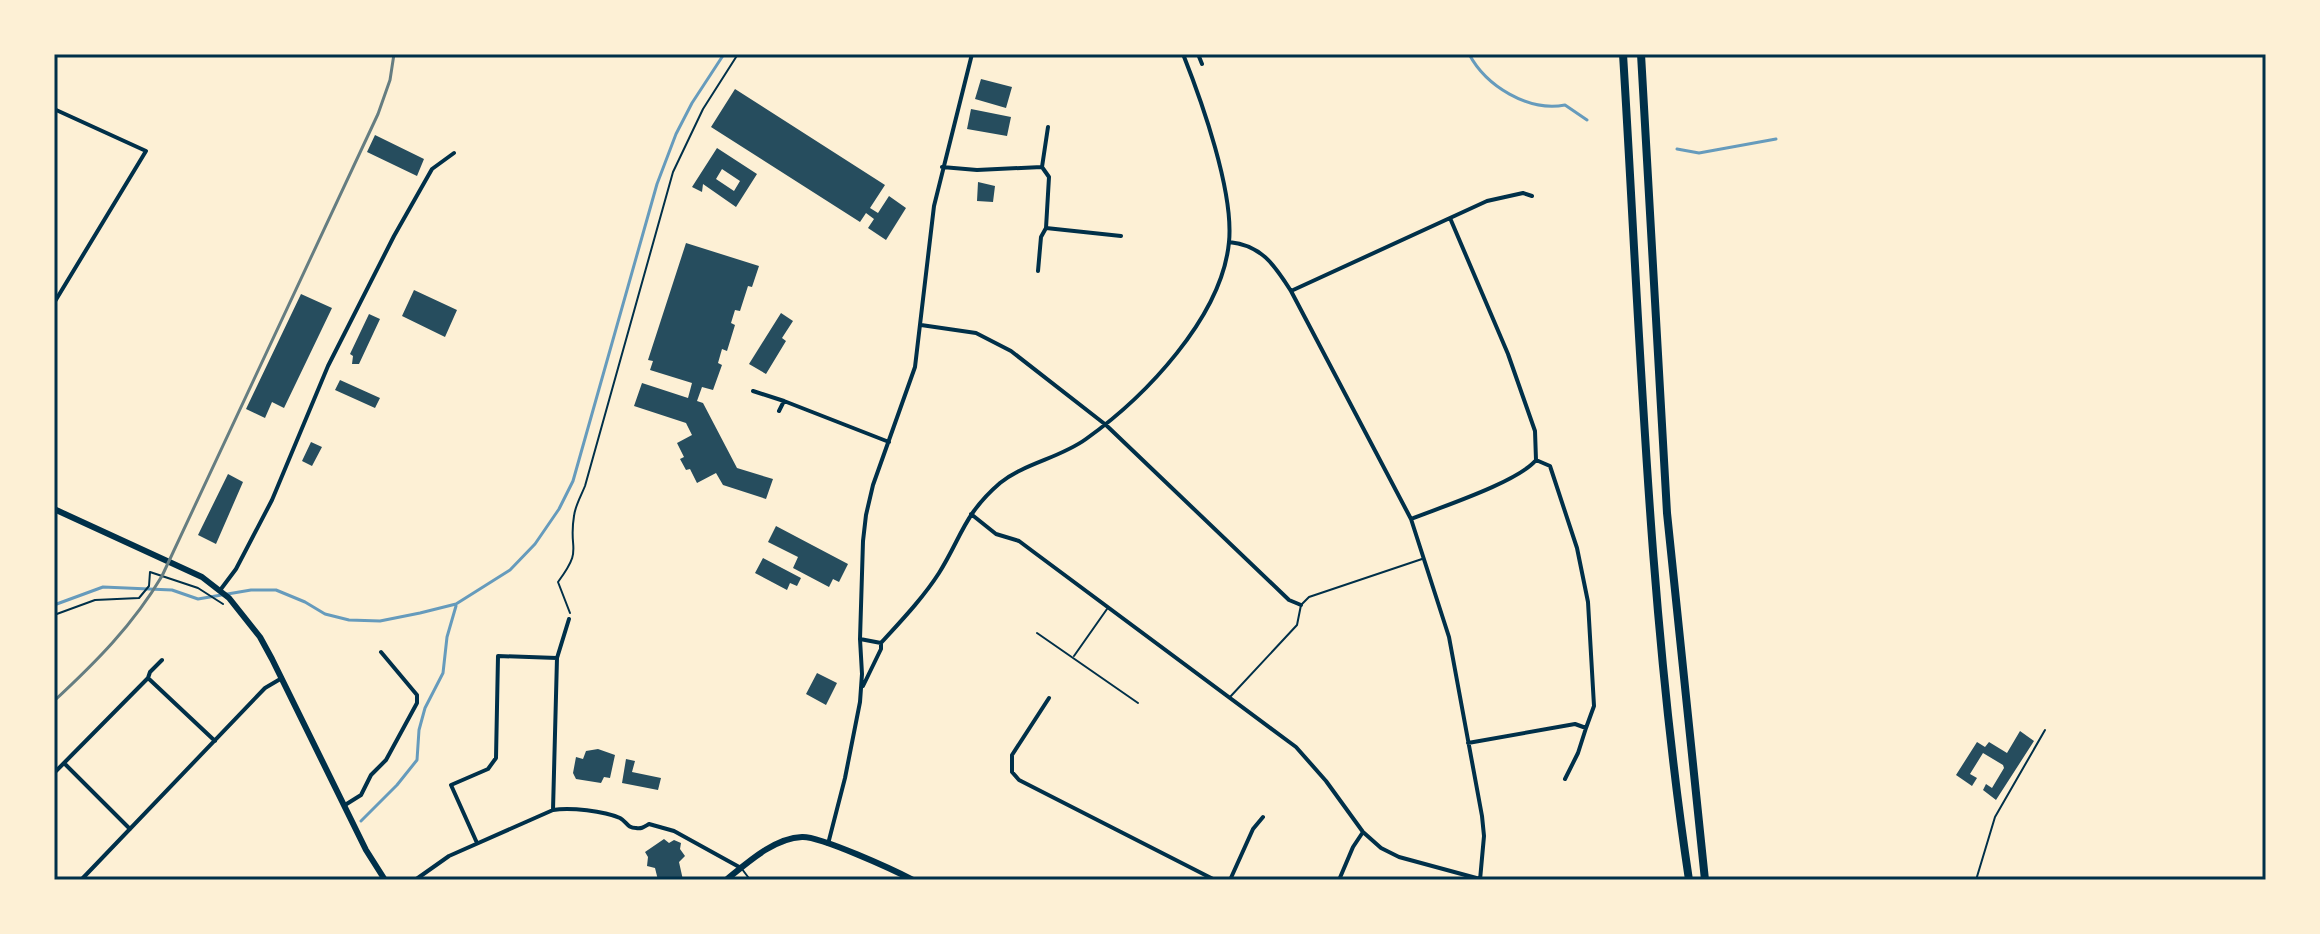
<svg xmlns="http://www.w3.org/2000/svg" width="2320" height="934" font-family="Quicksand,sans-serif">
	<rect width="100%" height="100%" fill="#fdf0d5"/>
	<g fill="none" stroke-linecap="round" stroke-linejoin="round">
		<path stroke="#669bbc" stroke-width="3" d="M 1469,54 C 1486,86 1528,112 1565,105 L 1587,120
			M 1677,149 L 1699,153 L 1776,139
			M 54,605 L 103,587 L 172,590 L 198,599 L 251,590 L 276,590 L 305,602 L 325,614 L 349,620 L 380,621 L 420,613 L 456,604 L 510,570 L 535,544 L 559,509 L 573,481 L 657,184 L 676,134 L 692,103 L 724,54
			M 361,821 L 397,785 L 417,760 L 419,730 L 425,708 L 443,673 L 447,637 L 456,606"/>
	</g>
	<path fill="#264d5e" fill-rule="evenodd" d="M 981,79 L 1012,87 L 1006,108 L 975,99 Z
		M 735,89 L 885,185 L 870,208 L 878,213 L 889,196 L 906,208 L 886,240 L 868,228 L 874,219 L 866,213 L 860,222 L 711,127 Z
		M 971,109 L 1011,117 L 1007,136 L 967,129 Z
		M 375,135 L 424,159 L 417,176 L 367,152 Z
		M 717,148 L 757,174 L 736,207 L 703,184 L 702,192 L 692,187 ZM 722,169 L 740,181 L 734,191 L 716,179 Z
		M 978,182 L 995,186 L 993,202 L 977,201 Z
		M 686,243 L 759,266 L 752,287 L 748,286 L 740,311 L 735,310 L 731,323 L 735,325 L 727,351 L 722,349 L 718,363 L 722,365 L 713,390 L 702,387 L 697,401 L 703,403 L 737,468 L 773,479 L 766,499 L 723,485 L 716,473 L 697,483 L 690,469 L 686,470 L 680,459 L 684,457 L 677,443 L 692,435 L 686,423 L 634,406 L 642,383 L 688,398 L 692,383 L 650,370 L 653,361 L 648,360 Z
		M 414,290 L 457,310 L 445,337 L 402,316 Z
		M 301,294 L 332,308 L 284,408 L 272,402 L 265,418 L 246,409 Z
		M 781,313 L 793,321 L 782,338 L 786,341 L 766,374 L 749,364 Z
		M 369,314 L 380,319 L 359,364 L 352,364 L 353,356 L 350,354 Z
		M 340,380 L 380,398 L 375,408 L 335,390 Z
		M 311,442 L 322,447 L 312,466 L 302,461 Z
		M 228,474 L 243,482 L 216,544 L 198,535 Z
		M 776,526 L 848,564 L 839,582 L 833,579 L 829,587 L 793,568 L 798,557 L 768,542 Z
		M 763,558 L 801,578 L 797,586 L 790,583 L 787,590 L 755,573 Z
		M 817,673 L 837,683 L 826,705 L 806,694 Z
		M 2020,731 L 2034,741 L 1996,800 L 1983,790 L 1986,784 L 1992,788 L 2004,768 L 2003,765 L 1983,753 L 1970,774 L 1977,778 L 1972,786 L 1956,775 L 1977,742 L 1985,747 L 1989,742 L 2007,753 Z
		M 598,749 L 615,755 L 610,778 L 604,777 L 601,783 L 576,779 L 573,773 L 576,757 L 583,759 L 586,751 Z
		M 626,759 L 635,761 L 632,772 L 661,778 L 658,790 L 622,783 Z
		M 664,839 L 669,843 L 674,840 L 681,843 L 680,849 L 685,856 L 679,862 L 683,880 L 658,880 L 655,868 L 647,866 L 648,857 L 645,852 Z"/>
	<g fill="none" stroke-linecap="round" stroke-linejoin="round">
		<path stroke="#003049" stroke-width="2" d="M 570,613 L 558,582 C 584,547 568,552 574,516 C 575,506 581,496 585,486 L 673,172 L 703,109 L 738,54
			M 54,615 L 95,600 L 139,598 L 149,586 L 150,572 L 198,588 L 223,604"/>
		<path stroke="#003049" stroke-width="2" d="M 1037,633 L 1138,703
			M 1074,656 L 1107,609
			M 1230,697 L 1297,625 L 1301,605 L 1309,597 L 1422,559
			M 742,869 L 748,877
			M 1976,880 L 1995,817 L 2045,730"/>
		<path stroke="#003049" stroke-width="4" d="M 1198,54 L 1202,64
			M 54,109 L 146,151 L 54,303
			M 942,167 L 977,170 L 1042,167 L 1049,177 L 1046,228 L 1121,236
			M 1042,167 L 1048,127
			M 1229,242 C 1262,245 1275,266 1291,291 L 1411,519 L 1449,637 L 1482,816 L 1484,836 L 1480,880
			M 1038,271 L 1041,237 L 1046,228
			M 1291,291 L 1487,201 L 1523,193 L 1532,196
			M 921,325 L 976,333 L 1011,351 L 1106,425 L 1289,600 L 1301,605
			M 753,391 L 784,401 L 779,411
			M 784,401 L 889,442
			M 1536,460 L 1550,466 L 1577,548 L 1588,602 L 1594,706 L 1586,728
			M 971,514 L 996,534 L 1019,541 L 1035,553 L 1296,747 L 1326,781 L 1363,832 L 1381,848 L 1399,857 L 1480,879
			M 1411,519 C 1441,507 1518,482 1536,460 L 1535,431 L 1508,354 L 1450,218
			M 221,589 L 236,569 L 272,500 L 328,366 L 394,236 L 432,169 L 454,153
			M 860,639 L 881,643
			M 148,678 L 150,672 L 162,660
			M 863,686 L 881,649 L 881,643 C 901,621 923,598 939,573 C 962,536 964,514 1000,483 C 1025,463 1060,458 1086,439 C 1145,397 1222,317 1229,242 C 1234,192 1202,102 1183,54
			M 1049,698 L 1012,755 L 1012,772 L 1019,780 L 1215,880
			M 1468,743 L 1575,724 L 1586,728 L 1578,753 L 1565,779
			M 54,773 L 64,763
			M 345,805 L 361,795 L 371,775 L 386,760 L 417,703 L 417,695 L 381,652
			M 553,810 L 557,658 L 569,619
			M 130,829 L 64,763 L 148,678 L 215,741
			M 477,843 L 451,785 L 488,769 L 496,758 L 498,656 L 557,658
			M 828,844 L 845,778 L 860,702 L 862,674 L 860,639 L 863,541 L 866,515 L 873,485 L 915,367 L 934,206 L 972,54
			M 81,880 L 265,688 L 282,678
			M 415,880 L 449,856 L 553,810 C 570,807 604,811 620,818 C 627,822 627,828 636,828 C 642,829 644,827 649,824 L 674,831 L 741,868
			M 1230,880 L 1253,829 L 1263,817
			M 1339,880 L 1353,847 L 1363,832"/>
		<path stroke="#003049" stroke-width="6" d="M 54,509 L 202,577 L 229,598 L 260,637 L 272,659 L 366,850 L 385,880
			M 726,880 C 747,863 774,838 802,837 C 820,836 894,870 913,880"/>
		<path stroke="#003049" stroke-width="8" d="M 1623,54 C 1640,329 1648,607 1689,880
			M 1641,54 L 1667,513 L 1705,880"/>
		<path stroke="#657d81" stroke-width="3" d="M 54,701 C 96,662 133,625 162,576 L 378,114 L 390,80 L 394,54"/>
	</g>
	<rect width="2320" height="934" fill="none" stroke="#fdf0d5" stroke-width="112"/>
	<rect x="56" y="56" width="2208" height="822" fill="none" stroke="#003049" stroke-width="3"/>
</svg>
